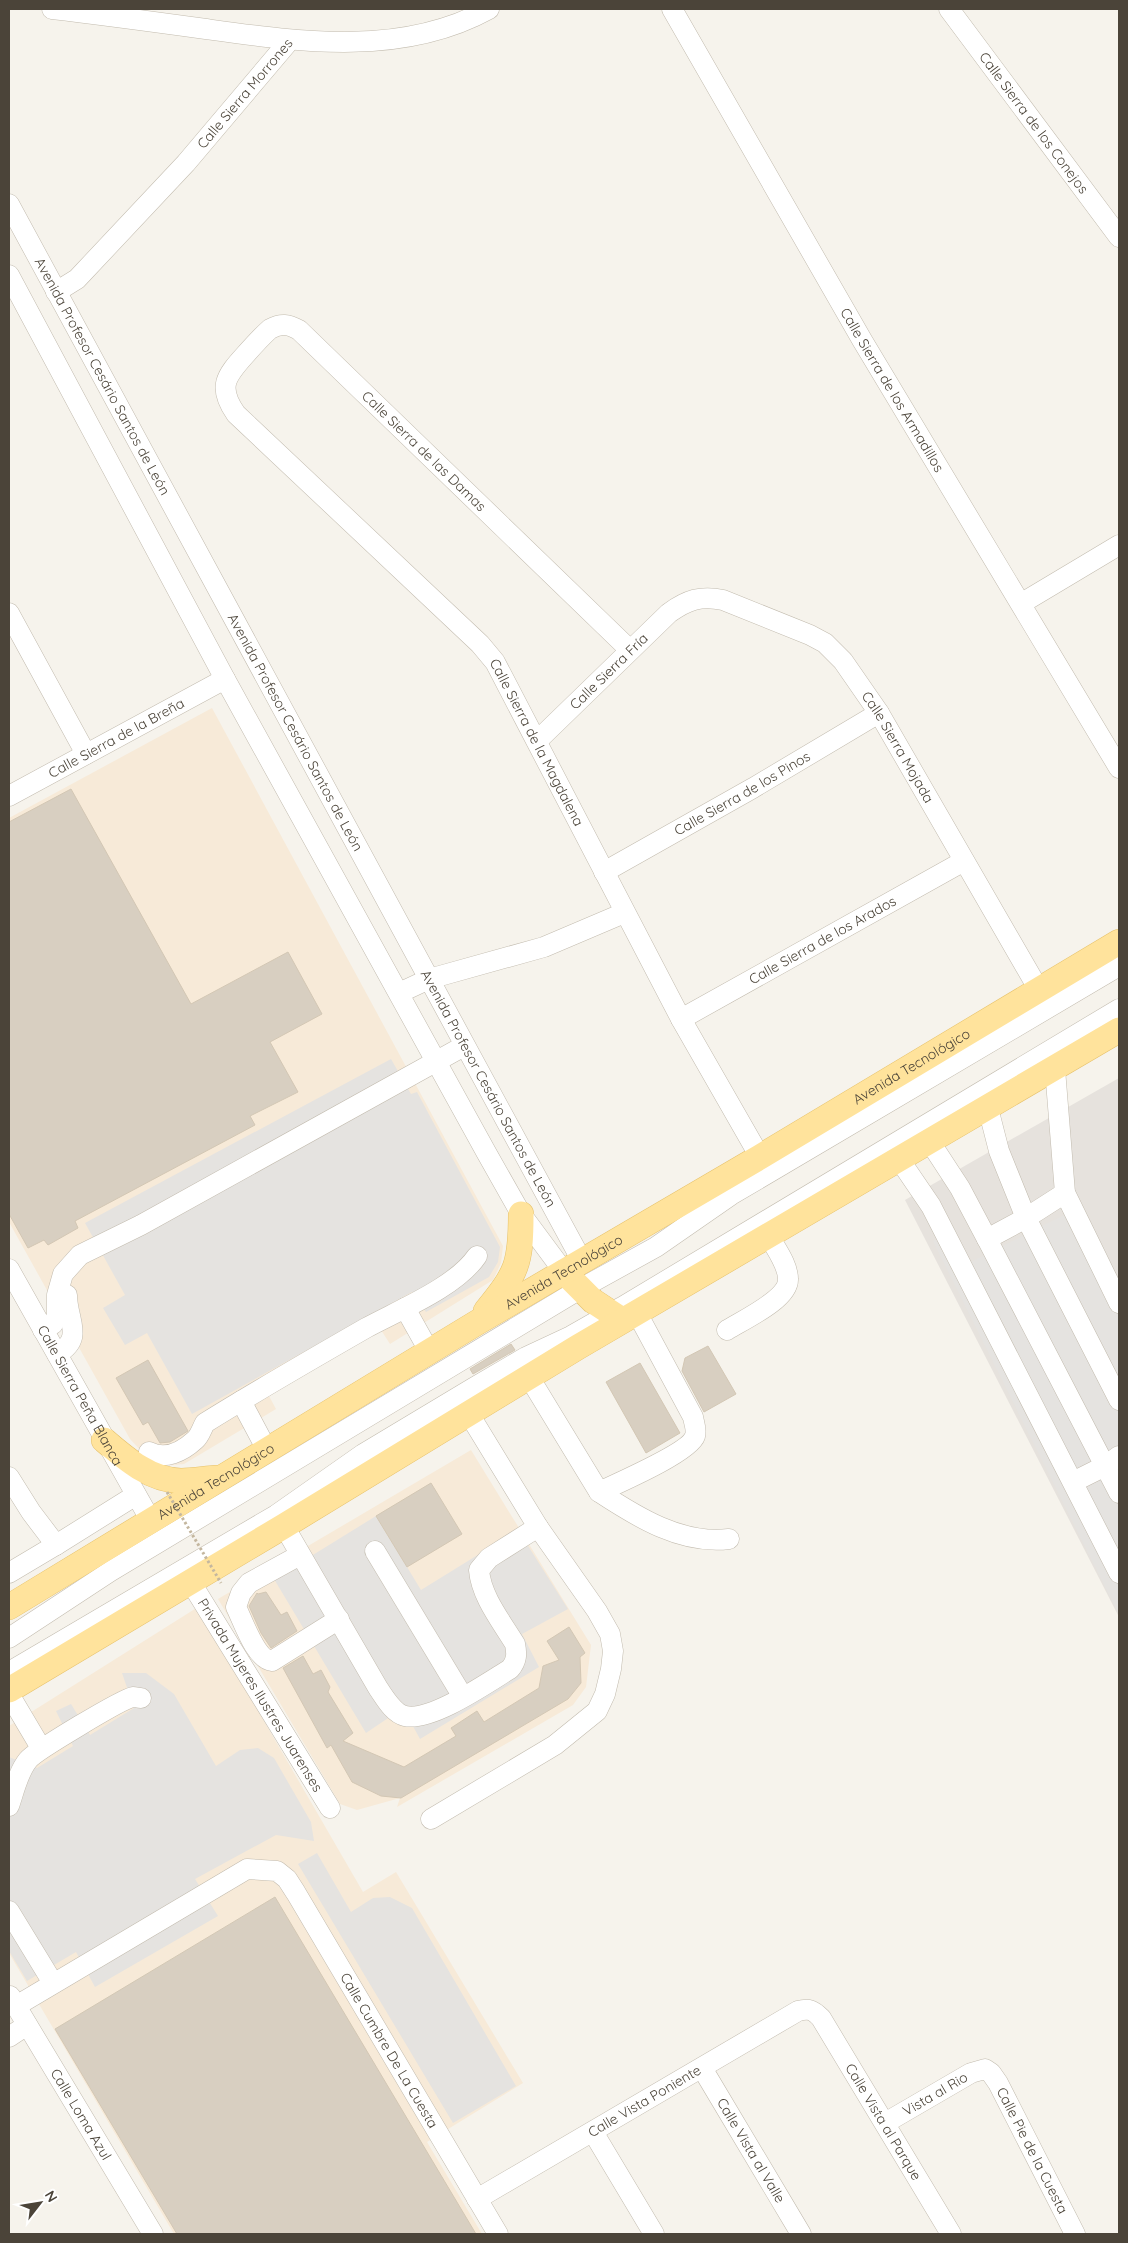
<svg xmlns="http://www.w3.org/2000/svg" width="1128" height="2243" font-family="Quicksand,sans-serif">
	<rect width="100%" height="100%" fill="#f6f3ec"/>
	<path fill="#f7ead8" d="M 212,708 L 503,1246 L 501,1263 L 493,1280 L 390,1344 L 381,1330 L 269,1396 L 276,1409 L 184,1464 L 173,1465 L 160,1463 L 146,1456 L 130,1439 L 9,1222 L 9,818 Z
		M 471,1450 L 591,1645 L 586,1687 L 573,1705 L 397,1807 L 400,1798 L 357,1810 L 340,1804 L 218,1599 Z
		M 198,1607 L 363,1892 L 396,1872 L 523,2083 L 427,2142 L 482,2234 L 174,2234 L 9,1953 L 9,1726 Z"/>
	<path fill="#e6e2dd" d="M 1119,1078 L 1119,1617 L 905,1200 Z"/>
	<path fill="#e5e3e0" d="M 391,1059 L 411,1094 L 417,1092 L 500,1247 L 498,1262 L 489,1277 L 426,1312 L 412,1292 L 192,1414 L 147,1333 L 125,1345 L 103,1308 L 125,1295 L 85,1223 Z
		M 1068,1213 L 1119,1310 L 1119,1615 L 933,1241 L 951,1234 L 967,1264 Z
		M 376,1516 L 421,1590 L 518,1530 L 568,1609 L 522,1634 L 539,1667 L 420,1739 L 403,1708 L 366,1733 L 274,1579 Z
		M 122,1673 L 146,1673 L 174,1694 L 216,1766 L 240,1750 L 258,1748 L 274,1758 L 311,1822 L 314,1841 L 276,1835 L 195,1879 L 218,1916 L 95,1987 L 76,1952 L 27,1981 L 9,1951 L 9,1757 L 37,1768 L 73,1746 L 56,1711 L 71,1704 L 90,1735 L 134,1708 Z
		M 317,1853 L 351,1912 L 373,1898 L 390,1897 L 412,1908 L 516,2086 L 453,2123 L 298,1864 Z"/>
	<path fill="#d8cfc1" stroke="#d3c7b4" d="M 71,789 L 191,1004 L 288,952 L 322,1014 L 270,1042 L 298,1092 L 250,1116 L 255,1125 L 75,1221 L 78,1228 L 48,1245 L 44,1240 L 28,1248 L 9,1214 L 9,822 Z
		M 511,1344 L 515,1350 L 473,1374 L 470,1369 Z
		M 708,1346 L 736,1394 L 704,1412 L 682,1371 L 685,1358 Z
		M 148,1360 L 188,1431 L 170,1442 L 160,1443 L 148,1422 L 143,1425 L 116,1378 Z
		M 640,1363 L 680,1433 L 646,1453 L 606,1382 Z
		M 431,1483 L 462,1534 L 407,1567 L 376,1516 Z
		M 266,1592 L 281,1615 L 287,1612 L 297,1631 L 271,1648 L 261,1633 L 249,1606 L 257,1593 L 258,1594 Z
		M 569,1627 L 585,1653 L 580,1657 L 581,1683 L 568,1699 L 401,1798 L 381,1796 L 352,1782 L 331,1745 L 327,1748 L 283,1668 L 303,1656 L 313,1674 L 321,1670 L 330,1687 L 328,1692 L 353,1733 L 343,1741 L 404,1767 L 456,1736 L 451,1728 L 477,1711 L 484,1722 L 539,1688 L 543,1666 L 559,1660 L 547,1641 Z
		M 275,1897 L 476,2234 L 177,2234 L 55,2029 Z"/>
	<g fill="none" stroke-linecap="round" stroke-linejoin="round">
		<defs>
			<g id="minor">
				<path d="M 52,9 C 104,15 155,22 206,29 C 300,42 402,57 489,9"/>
				<path id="s1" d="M 672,9 L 862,340 L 1119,768"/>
				<path id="s2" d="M 949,9 L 1119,237"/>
				<path id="s3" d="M 9,204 L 582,1261"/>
				<path d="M 9,275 L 225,679 L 486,1152 L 521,1214 L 564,1272"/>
				<path id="s4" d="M 56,292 L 77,279 L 186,163 L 290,40"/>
				<path d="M 1022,603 L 1119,545"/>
				<path d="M 9,613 L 86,754"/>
				<path id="s5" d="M 630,650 L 299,330 C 288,324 281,323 270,329 C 261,337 253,346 245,355 C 226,376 217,387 236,414 L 480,644 L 495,662 L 681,1019 L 760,1157"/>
				<path id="s6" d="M 537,741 L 669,613 C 687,600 701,595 723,600 L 810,635 L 825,643 L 843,661 L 879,713 L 1039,990"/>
				<path id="s7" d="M 9,796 L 225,679"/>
				<path id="s8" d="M 604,872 L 753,788 L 879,713"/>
				<path d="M 399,993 L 429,979 L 544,947 L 624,913"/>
				<path id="s9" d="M 681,1019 L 964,861"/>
				<path d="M 1055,1069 L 1065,1193 L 1119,1303"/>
				<path d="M 988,1108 L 999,1151 L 1026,1218 L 1119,1400"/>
				<path d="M 930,1142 L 960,1188 L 987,1239 L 1026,1218 L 1065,1193"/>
				<path d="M 899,1159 L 931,1206 L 1119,1573"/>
				<path d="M 987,1239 L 1119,1493"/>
				<path id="s10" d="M 9,1269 L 151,1521"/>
				<path d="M 405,1308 L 429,1351"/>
				<path d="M 43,1330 L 53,1324 L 57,1316 L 57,1295 L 63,1274 L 80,1255 L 141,1225 L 464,1046"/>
				<path d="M 727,1330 C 743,1320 789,1299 788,1279 C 788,1264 775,1248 769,1236"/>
				<path d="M 57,1354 C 85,1338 67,1321 67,1295"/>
				<path d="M 529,1377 L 599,1492 C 616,1484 690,1452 695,1436 C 697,1430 694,1423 693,1417 L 637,1313"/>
				<path d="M 241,1401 L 267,1450"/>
				<path d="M 149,1452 C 165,1460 182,1452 195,1440 C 200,1436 202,1428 205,1423 C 258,1390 312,1359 366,1328 C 399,1310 456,1287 477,1256"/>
				<path d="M 9,1477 L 31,1512 L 56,1545 L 9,1573"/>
				<path d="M 1073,1482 L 1105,1466 L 1119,1456"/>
				<path d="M 599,1492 C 637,1517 682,1545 729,1539"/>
				<path d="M 284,1526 L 378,1688 C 385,1698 393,1713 405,1716 C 431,1722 487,1683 510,1669 C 517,1661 517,1654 515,1644 C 501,1621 481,1596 479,1570 L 489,1558 L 538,1527 L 469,1414"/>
				<path d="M 56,1545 L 136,1495"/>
				<path d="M 375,1551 L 463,1697"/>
				<path d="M 300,1555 L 249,1583 L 241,1593 L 236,1607 C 243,1621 256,1660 272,1661 L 339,1619"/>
				<path id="s11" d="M 190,1581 L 330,1808"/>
				<path d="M 9,1638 L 111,1571 L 580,1289 L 656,1247 L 731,1195 L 1119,966"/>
				<path d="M 9,1672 L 276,1515 L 363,1454 L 473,1388 L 526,1357 L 571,1336 L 622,1307 L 1119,1009"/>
				<path d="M 9,1694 L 41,1748"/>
				<path d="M 9,1806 C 14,1792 18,1772 28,1760 C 35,1751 122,1699 133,1697 C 136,1697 138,1698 141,1698"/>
				<path d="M 431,1819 L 555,1745 L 597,1711 L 605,1694 L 611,1669 L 613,1651 L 610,1634 L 597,1611 L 538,1527"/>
				<path d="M 9,1911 L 53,1983"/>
				<path id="s12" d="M 10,1996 L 153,2234"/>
				<path id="s13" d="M 16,2006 L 247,1869 L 277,1871 L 287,1879 L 296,1893 L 498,2234"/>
				<path d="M 9,2037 L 27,2025"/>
				<path id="s14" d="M 702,2068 L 801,2234"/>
				<path id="s15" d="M 885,2123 L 971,2073 L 985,2069 L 991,2073 L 998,2083 L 1075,2234"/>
				<path d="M 593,2132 L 654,2234"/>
				<path id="s16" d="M 477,2199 L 798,2011 C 809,2008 813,2010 821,2018 L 951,2234"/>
			</g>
			<g id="major">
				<path d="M 564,1272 L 593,1301 L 622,1320"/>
				<path d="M 486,1311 C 517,1273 521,1264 521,1214"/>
				<path d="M 104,1440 C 126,1459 150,1480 181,1481 C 192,1481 204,1479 216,1478"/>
				<path id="s17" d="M 9,1607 L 478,1322 L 760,1157 L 1119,942"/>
				<path d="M 9,1690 L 284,1526 L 578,1347 L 1119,1030"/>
			</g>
		</defs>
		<use href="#minor" stroke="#c2bbae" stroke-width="21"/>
		<use href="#major" stroke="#e6c16a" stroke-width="26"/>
		<use href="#minor" stroke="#fff" stroke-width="20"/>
		<use href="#major" stroke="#ffe39c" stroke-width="25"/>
		<path stroke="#c4b79f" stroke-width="3" stroke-dasharray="2.5 2.5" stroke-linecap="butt" d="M 167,1492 L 221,1583"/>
	</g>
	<g text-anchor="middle" stroke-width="4.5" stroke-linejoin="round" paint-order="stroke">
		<g font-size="14" fill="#4b4439" stroke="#fff">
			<text dy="5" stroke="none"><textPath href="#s4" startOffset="275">Calle Sierra Morrones</textPath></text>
			<text dy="5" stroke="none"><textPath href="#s2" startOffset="142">Calle Sierra de los Conejos</textPath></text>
			<text dy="5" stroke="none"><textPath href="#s3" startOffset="196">Avenida Profesor Cesário Santos de León</textPath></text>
			<text dy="5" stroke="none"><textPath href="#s1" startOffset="440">Calle Sierra de los Armadillos</textPath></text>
			<text transform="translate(424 451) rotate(44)" y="5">Calle Sierra de las Damas</text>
			<text dy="5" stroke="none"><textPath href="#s6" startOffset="100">Calle Sierra Fría</textPath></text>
			<text dy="5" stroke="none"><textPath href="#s3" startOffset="601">Avenida Profesor Cesário Santos de León</textPath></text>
			<text dy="5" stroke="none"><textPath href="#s7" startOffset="122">Calle Sierra de la Breña</textPath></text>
			<text dy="5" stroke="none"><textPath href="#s5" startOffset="1044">Calle Sierra de la Magdalena</textPath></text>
			<text dy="5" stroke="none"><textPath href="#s6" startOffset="480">Calle Sierra Mojada</textPath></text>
			<text dy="5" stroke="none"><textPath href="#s8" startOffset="159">Calle Sierra de los Pinos</textPath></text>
			<text dy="5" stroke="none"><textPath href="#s9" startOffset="162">Calle Sierra de los Arados</textPath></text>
			<text dy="5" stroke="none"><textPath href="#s17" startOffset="1052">Avenida Tecnológico</textPath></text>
			<text dy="5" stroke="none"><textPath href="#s3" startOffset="1006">Avenida Profesor Cesário Santos de León</textPath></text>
			<text dy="5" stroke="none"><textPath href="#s17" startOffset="648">Avenida Tecnológico</textPath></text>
			<text dy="5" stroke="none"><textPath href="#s10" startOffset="145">Calle Sierra Peña Blanca</textPath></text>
			<text dy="5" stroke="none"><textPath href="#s17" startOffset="242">Avenida Tecnológico</textPath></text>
			<text dy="5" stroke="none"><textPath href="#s11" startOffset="134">Privada Mujeres Ilustres Juarenses</textPath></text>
			<text dy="5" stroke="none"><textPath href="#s13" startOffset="511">Calle Cumbre De La Cuesta</textPath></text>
			<text dy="5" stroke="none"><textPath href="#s15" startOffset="58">Vista al Rio</textPath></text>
			<text dy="5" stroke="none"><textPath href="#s16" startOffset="194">Calle Vista Poniente</textPath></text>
			<text dy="5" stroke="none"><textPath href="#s12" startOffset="138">Calle Loma Azul</textPath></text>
			<text dy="5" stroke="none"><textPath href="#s16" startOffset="519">Calle Vista al Parque</textPath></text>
			<text dy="5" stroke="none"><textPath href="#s15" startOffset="209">Calle Pie de la Cuesta</textPath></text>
			<text dy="5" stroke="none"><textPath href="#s14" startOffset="96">Calle Vista al Valle</textPath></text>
		</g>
	</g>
	<rect width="1128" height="2243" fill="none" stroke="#4b4439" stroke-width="20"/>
	<g transform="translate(40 2203) rotate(59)" stroke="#ffffff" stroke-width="4" paint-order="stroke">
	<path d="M0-4L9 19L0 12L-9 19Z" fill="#4b4439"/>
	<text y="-8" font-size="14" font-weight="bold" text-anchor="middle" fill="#4b4439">N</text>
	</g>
</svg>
